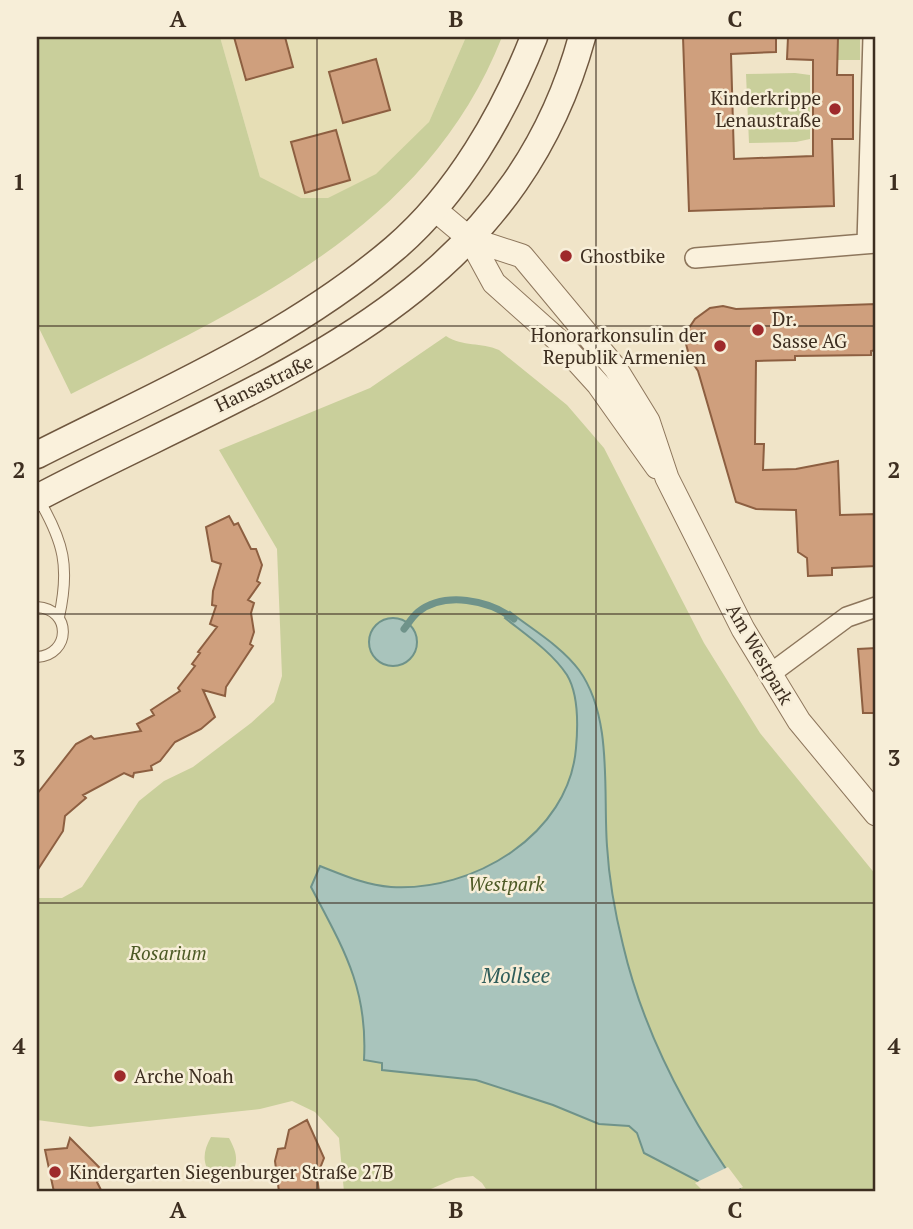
<svg xmlns="http://www.w3.org/2000/svg" width="913" height="1229" font-family="'PT Serif',serif">
	<rect width="100%" height="100%" fill="#f0e4c8"/>
	<path fill="#e6deb5" d="M 220,37 L 466,37 L 429,122 L 389,173 L 330,208 L 293,205 L 260,177 Z"/>
	<path fill="#c9cf9b" d="M 37,37 L 220,37 L 260,177 L 301,198 L 328,198 L 376,174 L 429,122 L 466,37 L 502,37 C 426,230 243,307 71,394 L 37,324 Z
		M 838,37 L 860,37 L 860,60 L 838,60 Z
		M 795,73 L 810,75 L 810,139 L 796,142 L 749,143 L 746,74 Z
		M 446,336 C 463,347 481,342 499,350 L 567,405 L 604,448 L 704,643 L 760,733 L 876,875 L 876,1192 L 488,1192 L 482,1183 L 473,1176 L 456,1178 L 424,1192 L 344,1192 L 339,1138 L 315,1112 L 292,1101 L 260,1109 L 90,1127 L 37,1120 L 37,898 L 62,898 L 82,887 L 139,801 L 164,781 L 193,767 L 251,723 L 274,702 L 282,676 L 277,549 L 219,450 L 370,388 Z
		M 211,1137 L 229,1138 C 237,1153 239,1161 231,1176 L 214,1179 C 202,1165 202,1153 211,1137 Z"/>
	<path fill="#a9c4bc" stroke="#6f938a" stroke-width="2" d="M 510,612 C 533,630 561,646 579,670 C 613,717 603,791 607,846 C 609,879 615,913 623,945 C 644,1035 689,1118 742,1192 L 709,1192 L 698,1181 L 644,1153 L 637,1133 L 629,1126 L 599,1124 L 553,1105 L 476,1080 L 382,1070 L 382,1063 L 364,1060 C 368,988 343,948 311,887 L 320,866 C 343,875 365,885 391,887 C 473,892 569,835 576,748 C 578,726 579,695 567,675 C 552,652 525,634 505,618 Z
		M369 642a24 24 0 1 1 48 0a24 24 0 1 1-48 0Z"/>
	<path fill="#f0e4c8" d="M 728,1167 L 743,1187 L 732,1192 L 704,1192 L 695,1183 Z"/>
	<g fill="none" stroke-linecap="round" stroke-linejoin="round">
		<path stroke="#6f938a" stroke-width="7" d="M 404,629 C 408,624 413,616 418,612 C 445,591 489,600 514,619"/>
	</g>
	<path fill="#cf9f7d" stroke="#8d5f41" stroke-width="2" d="M 234,37 L 285,37 L 293,67 L 246,80 Z
		M 683,37 L 776,37 L 776,52 L 731,54 L 734,159 L 813,156 L 813,60 L 787,59 L 788,37 L 838,37 L 837,75 L 853,75 L 853,139 L 832,139 L 834,206 L 689,211 Z
		M 376,59 L 390,110 L 343,123 L 329,72 Z
		M 336,130 L 350,180 L 305,193 L 291,142 Z
		M 876,304 L 876,350 L 871,351 L 871,355 L 795,356 L 795,360 L 756,361 L 755,444 L 764,444 L 763,470 L 796,469 L 838,461 L 840,515 L 876,514 L 876,566 L 832,568 L 832,575 L 808,576 L 807,558 L 798,552 L 796,510 L 756,509 L 736,502 L 698,371 L 690,359 L 686,344 L 689,328 L 695,319 L 710,308 L 723,306 L 736,309 Z
		M 229,516 L 234,525 L 238,523 L 251,549 L 256,549 L 262,565 L 257,581 L 260,583 L 248,600 L 254,603 L 251,613 L 254,632 L 250,644 L 253,646 L 226,687 L 225,696 L 203,690 L 215,717 L 201,729 L 175,742 L 160,761 L 151,766 L 152,770 L 134,773 L 133,777 L 124,773 L 83,795 L 86,798 L 65,816 L 63,831 L 37,871 L 37,794 L 76,744 L 91,736 L 94,739 L 141,731 L 137,724 L 154,715 L 151,710 L 180,691 L 178,688 L 195,666 L 192,664 L 200,653 L 198,652 L 217,627 L 210,624 L 216,606 L 212,605 L 213,591 L 221,564 L 212,561 L 206,527 Z
		M 876,648 L 876,713 L 863,713 L 858,649 Z
		M 307,1120 L 324,1158 L 317,1176 L 319,1192 L 279,1192 L 275,1161 L 278,1149 L 285,1148 L 289,1130 Z
		M 70,1138 L 104,1172 L 97,1182 L 102,1192 L 54,1192 L 45,1150 L 67,1148 Z"/>
	<g fill="none" stroke-linecap="round" stroke-linejoin="round">
		<defs>
			<path id="service" d="M 38,498 C 64,542 70,567 59,617
				M 37,607 C 72,609 71,655 37,657"/>
			<path id="minor" d="M 867,243 L 873,37
				M 695,258 L 876,243
				M 770,674 L 847,617 L 876,607"/>
			<path id="tertiary" d="M 433,208 L 470,239 L 522,256 L 616,369 L 648,421 L 667,478 L 743,629 L 799,721 L 876,814
				M 470,239 L 494,283 L 559,341 L 598,384 L 657,467"/>
			<path id="secondary" d="M 37,455 C 159,393 290,338 395,248 C 458,194 504,113 534,37
				M 37,498 C 258,381 508,308 582,37"/>
		</defs>
		<use href="#service" stroke="#8d765c" stroke-width="12"/>
		<use href="#minor" stroke="#8d765c" stroke-width="22"/>
		<use href="#tertiary" stroke="#8d765c" stroke-width="25"/>
		<use href="#secondary" stroke="#6f573f" stroke-width="29"/>
		<use href="#service" stroke="#faf1dc" stroke-width="10"/>
		<use href="#minor" stroke="#faf1dc" stroke-width="19"/>
		<use href="#tertiary" stroke="#faf1dc" stroke-width="23"/>
		<use href="#secondary" stroke="#faf1dc" stroke-width="26"/>
	</g>
	<path fill="none" stroke="#3d2e20" stroke-width="2" stroke-opacity="0.55" d="M 317,37 L 317,1192M 596,37 L 596,1192M 37,326 L 876,326M 37,614 L 876,614M 37,903 L 876,903"/>
	<g fill="#9e2a2b" stroke="#f7eed8" stroke-width="2.5">
		<circle cx="835" cy="109" r="7"/>
		<circle cx="566" cy="256" r="7"/>
		<circle cx="758" cy="330" r="7"/>
		<circle cx="720" cy="346" r="7"/>
		<circle cx="120" cy="1076" r="7"/>
		<circle cx="55" cy="1172" r="7"/>
	</g>
	<g text-anchor="middle" stroke-width="5" stroke-linejoin="round" paint-order="stroke">
		<g font-size="19" fill="#3d2e20" stroke="#f7eed8" text-anchor="start">
			<text x="821" y="105" text-anchor="end">Kinderkrippe<tspan x="821" dy="22">Lenaustraße</tspan></text>
			<text x="580" y="263">Ghostbike</text>
			<text x="772" y="326">Dr.<tspan x="772" dy="22">Sasse AG</tspan></text>
			<text x="706" y="342" text-anchor="end">Honorarkonsulin der<tspan x="706" dy="22">Republik Armenien</tspan></text>
			<text x="134" y="1083">Arche Noah</text>
			<text x="69" y="1179">Kindergarten Siegenburger Straße 27B</text>
		</g>
		<g font-size="19" fill="#3d2e20" stroke="#f7eed8">
			<text transform="translate(264 383) rotate(-26)" y="7">Hansastraße</text>
			<text transform="translate(760 654) rotate(60)" y="7">Am Westpark</text>
		</g>
		<g font-size="19" font-style="italic" fill="#4d5a26" stroke="#f7eed8">
			<text x="506" y="891">Westpark</text>
			<text x="168" y="960">Rosarium</text>
		</g>
		<g font-size="21" font-style="italic" fill="#2f5d5a" stroke="#f7eed8">
			<text x="516" y="983">Mollsee</text>
		</g>
	</g>
	<rect width="913" height="1229" fill="none" stroke="#f7eed8" stroke-width="77"/>
	<rect x="38" y="38" width="836" height="1152" fill="none" stroke="#3d2e20" stroke-width="2.5"/>
	<g font-size="23" text-anchor="middle" font-weight="bold" fill="#3d2e20">
		<text x="178" y="27">A</text>
		<text x="456" y="27">B</text>
		<text x="735" y="27">C</text>
		<text x="19" y="190">1</text>
		<text x="894" y="190">1</text>
		<text x="19" y="478">2</text>
		<text x="894" y="478">2</text>
		<text x="19" y="766">3</text>
		<text x="894" y="766">3</text>
		<text x="19" y="1054">4</text>
		<text x="894" y="1054">4</text>
		<text x="178" y="1218">A</text>
		<text x="456" y="1218">B</text>
		<text x="735" y="1218">C</text>
	</g>
</svg>
